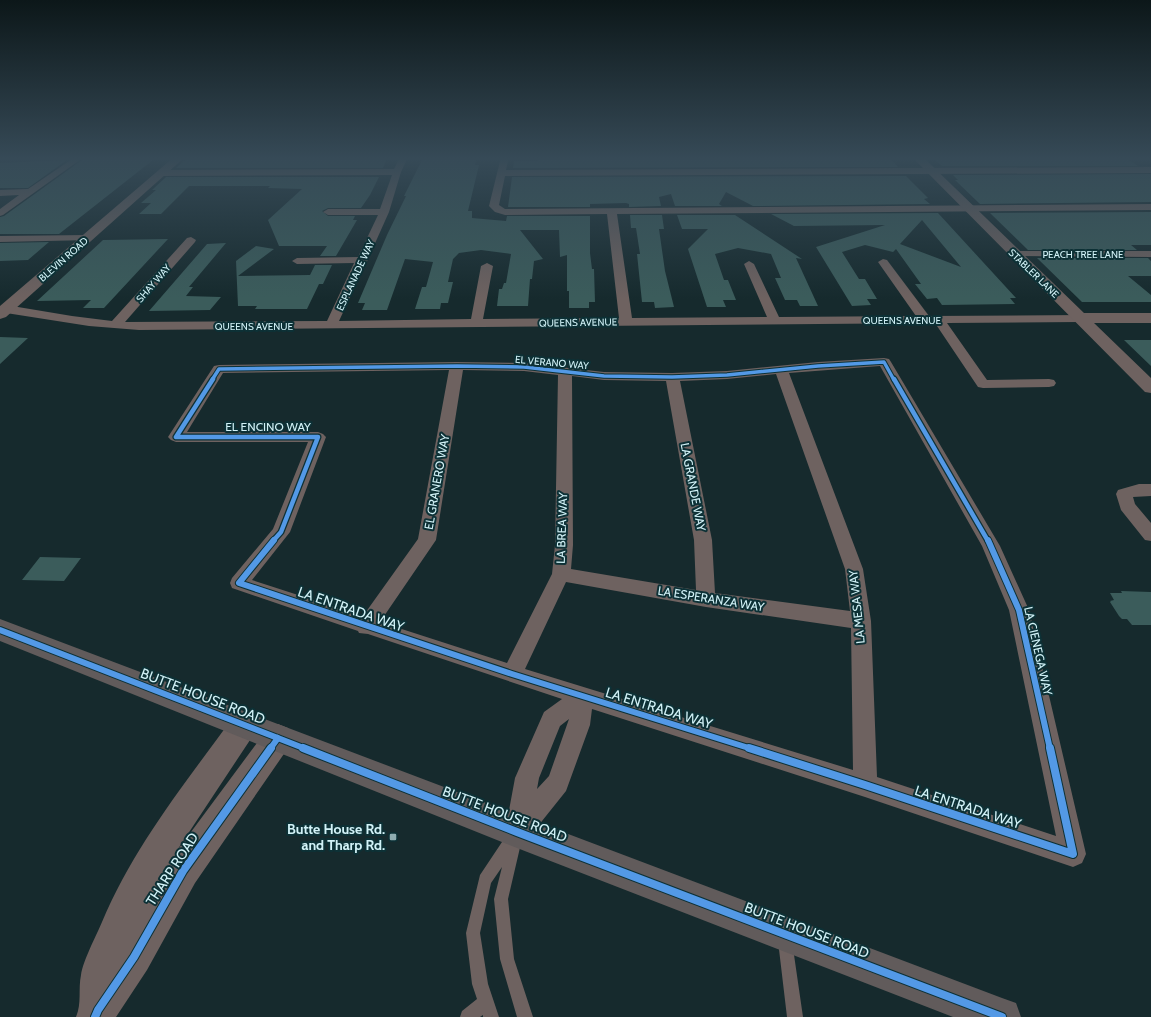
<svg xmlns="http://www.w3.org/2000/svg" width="1151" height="1017" font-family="Cabin,sans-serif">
	<rect width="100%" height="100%" fill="#162a2d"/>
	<path fill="#3b5c5b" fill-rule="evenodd" d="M 193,157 L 274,157 L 272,159 L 387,158 L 383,168 L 176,168 L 185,160 L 189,160 Z
		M 425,157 L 477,157 L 475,165 L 479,165 L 468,211 L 472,211 L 472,218 L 506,221 L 507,216 L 590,216 L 590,253 L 592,269 L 594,269 L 595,302 L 589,302 L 589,308 L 569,308 L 569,291 L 567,291 L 567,255 L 560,257 L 559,230 L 520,230 L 543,259 L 534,261 L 532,279 L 530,279 L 528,306 L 497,306 L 499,289 L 502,289 L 504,283 L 506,283 L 511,254 L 481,250 L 459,253 L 453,259 L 448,282 L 453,282 L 448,303 L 441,303 L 440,309 L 415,309 L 422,287 L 426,287 L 433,262 L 405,259 L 387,310 L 362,310 L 365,303 L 358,303 L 387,235 L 406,196 L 404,196 L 423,158 Z
		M 963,157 L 1040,159 L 1126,158 L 1138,166 L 942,166 L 934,159 L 954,159 L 953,158 L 964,157 Z
		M 840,158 L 890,158 L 898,167 L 513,168 L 514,161 L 538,161 L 538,160 L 673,160 Z
		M 92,159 L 153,160 L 59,234 L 0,234 L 0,217 L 4,216 L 82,160 Z
		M 67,160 L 28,188 L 0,188 L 0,163 Z
		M 1151,174 L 1151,202 L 980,204 L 955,180 L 958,180 L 953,175 Z
		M 906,176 L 928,198 L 924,199 L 930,204 L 753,206 L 726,192 L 719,204 L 722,206 L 675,206 L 671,194 L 659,197 L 661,206 L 629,207 L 629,204 L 626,203 L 590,204 L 590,207 L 508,207 L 512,177 Z
		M 166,177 L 379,177 L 370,195 L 361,208 L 328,208 L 322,211 L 328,216 L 355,216 L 353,220 L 357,220 L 336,256 L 320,256 L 327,246 L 279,246 L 268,220 L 302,189 L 268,188 L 270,186 L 189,186 L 161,214 L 139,214 L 151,203 L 141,203 L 156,190 L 152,190 Z
		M 1151,212 L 1151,245 L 1131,245 L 1137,250 L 1028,250 L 990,213 Z
		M 938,213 L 1016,298 L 1010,298 L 1015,304 L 942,305 L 937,298 L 927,299 L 915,284 L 921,284 L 896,249 L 893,252 L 865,245 L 842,252 L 859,279 L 865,279 L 877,299 L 867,299 L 871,305 L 852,306 L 816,247 L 885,225 L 794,226 L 771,214 ZM 922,220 L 961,267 L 900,244 Z
		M 630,215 L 662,215 L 664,229 L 659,229 L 665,271 L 674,307 L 655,308 L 654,302 L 642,302 L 637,254 L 640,254 L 636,228 L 631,228 Z
		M 677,215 L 735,215 L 802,259 L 796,258 L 818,306 L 800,306 L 797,300 L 785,300 L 775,278 L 781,278 L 771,254 L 738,248 L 715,254 L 724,280 L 728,280 L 736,300 L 723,300 L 726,307 L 707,307 L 688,249 L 708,229 L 682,229 Z
		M 168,239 L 104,308 L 83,308 L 91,300 L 37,301 L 103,240 Z
		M 49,242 L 28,260 L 0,261 L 0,243 Z
		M 226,243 L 189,287 L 193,287 L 186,296 L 221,297 L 210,310 L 149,311 L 207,244 Z
		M 256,246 L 274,249 L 238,276 L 310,275 L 315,265 L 332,265 L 323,284 L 319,284 L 307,309 L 255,309 L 257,306 L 238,306 L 236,261 Z
		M 1037,258 L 1148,258 L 1151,261 L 1151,276 L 1128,276 L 1151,295 L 1151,302 L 1082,302 Z
		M 0,337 L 28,338 L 0,364 Z
		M 1124,340 L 1151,340 L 1151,366 Z
		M 40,557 L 81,558 L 64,581 L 22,580 Z
		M 1121,591 L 1151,592 L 1151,625 L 1132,625 L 1127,619 L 1122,619 L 1119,616 L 1110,602 L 1111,602 L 1110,601 L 1114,600 L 1110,593 L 1122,593 Z"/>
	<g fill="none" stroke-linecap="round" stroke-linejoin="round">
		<path fill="#6e6260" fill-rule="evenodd" d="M 515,828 L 520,830 L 522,839 L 508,899 L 514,959 L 533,1017 L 517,1017 L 500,959 L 494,899 L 502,867 L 491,883 L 480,933 L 488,984 L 499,1017 L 483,1017 L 483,1015 L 480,1017 L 460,1017 L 462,1011 L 477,999 L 472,984 L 466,933 L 480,875 L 510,830 Z
			M 785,934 L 790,936 L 792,941 L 803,1017 L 787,1017 L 778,941 L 780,936 Z"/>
		<path fill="#6e6260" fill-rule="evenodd" d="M 75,157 L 84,157 L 3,215 L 0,216 L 0,209 L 19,195 L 0,196 L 0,190 L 28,189 Z
			M 400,157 L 408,157 L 401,172 L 389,212 L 368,259 L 368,260 L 366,263 L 339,321 L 471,319 L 481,266 L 487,263 L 493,266 L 483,319 L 619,318 L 607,214 L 505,215 L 495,212 L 489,206 L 501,157 L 509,157 L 506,170 L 1151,167 L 1151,173 L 505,176 L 499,205 L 505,209 L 1151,204 L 1151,210 L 617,214 L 632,318 L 767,317 L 744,264 L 749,261 L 754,264 L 779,317 L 916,316 L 878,262 L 883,259 L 887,260 L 929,316 L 1084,315 L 1086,318 L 1084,321 L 1080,322 L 947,323 L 987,380 L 1049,379 L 1054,380 L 1056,383 L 1054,386 L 1049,387 L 983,388 L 978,387 L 935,323 L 139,330 L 89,326 L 6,313 L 2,312 L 0,309 L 2,306 L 6,305 L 72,316 L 112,321 L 187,238 L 191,237 L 196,240 L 195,242 L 125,322 L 327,321 L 354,263 L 297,264 L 292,261 L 297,258 L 358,257 L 378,215 L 328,215 L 323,212 L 328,209 L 380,209 L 392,175 L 161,176 L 157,173 L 161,170 L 394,169 Z
			M 87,235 L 92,238 L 91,240 L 0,242 L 0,236 Z
			M 1015,251 L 1151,251 L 1151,257 L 1011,256 L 1010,254 Z
			M 884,358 L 889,359 L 891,362 L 1000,546 L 1029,610 L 1086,854 L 1082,863 L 1073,867 L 865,797 L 592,709 L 590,725 L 566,791 L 526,841 L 517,844 L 508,841 L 505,832 L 515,778 L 544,712 L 562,699 L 368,634 L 359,633 L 358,631 L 232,588 L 230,583 L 232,578 L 273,529 L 308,442 L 176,442 L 171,440 L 168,437 L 214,366 L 219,365 L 457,362 L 524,363 L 604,372 L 672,373 L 727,371 L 818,362 ZM 880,366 L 982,546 L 1009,610 L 1056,836 L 877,777 L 871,621 L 863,569 L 789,373 ZM 449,370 L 418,539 L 363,616 L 252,580 L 290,532 L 326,437 L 323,434 L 318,432 L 187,432 L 223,373 ZM 463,370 L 524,371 L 558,375 L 555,545 L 552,574 L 507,663 L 380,622 L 436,540 ZM 776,374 L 845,569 L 850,611 L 715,593 L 712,540 L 680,381 L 727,379 ZM 572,376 L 604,380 L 666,381 L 694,540 L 696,590 L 571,569 L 573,545 ZM 566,582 L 706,607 L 851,628 L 853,770 L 525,669 ZM 569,719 L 549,776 L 537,789 L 539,778 L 560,726 Z
			M 1139,484 L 1151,484 L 1151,496 L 1133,497 L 1135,504 L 1151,523 L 1151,541 L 1145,540 L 1121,510 L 1116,494 L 1118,490 Z"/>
		<path fill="#6e6260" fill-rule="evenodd" d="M 174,157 L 185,157 L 6,317 L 0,319 L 0,306 Z
			M 912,157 L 923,157 L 1084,313 L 1151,313 L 1151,323 L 1094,323 L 1151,378 L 1151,393 L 1145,392 Z
			M 244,712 L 254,716 L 258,725 L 254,734 L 170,861 L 162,875 L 171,859 L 268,728 L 278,724 L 288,728 L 293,738 L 288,748 L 195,883 L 147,970 L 116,1017 L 76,1017 C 82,1003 78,989 81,975 C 83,961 96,936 102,922 C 134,846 186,782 234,716 Z"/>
		<path fill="#615b5b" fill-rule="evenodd" d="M 0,619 L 1002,998 L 1016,1003 L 1021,1017 L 953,1017 L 517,848 L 0,641 Z"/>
		<defs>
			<path id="cycleway-far3" d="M 212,380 L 219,369 L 457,366 L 524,367 L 604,376 L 672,377 L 727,375 L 818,366 L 884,362 L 894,380"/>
			<path id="cycleway-far2" d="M 213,379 L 176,437 L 318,437 L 281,532 L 273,541
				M 894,379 L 988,541"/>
			<path id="cycleway-far1" d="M 274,540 L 239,583 L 512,674 L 752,749
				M 988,540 L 1019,610 L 1050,749
				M 0,630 L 306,749
				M 270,749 L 278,738"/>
			<path id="cycleway" d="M 303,748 L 517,832 L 1002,1017
				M 749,748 L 865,785 L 1073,854 L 1050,748
				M 95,1017 L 98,1010 L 134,957 L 183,871 L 271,748"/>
		</defs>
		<use href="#cycleway-far3" stroke="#0d3136" stroke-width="5.5"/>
		<use href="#cycleway-far2" stroke="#0d3136" stroke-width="7"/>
		<use href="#cycleway-far1" stroke="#0d3136" stroke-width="8"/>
		<use href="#cycleway" stroke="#0d3136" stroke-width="10"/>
		<use href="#cycleway-far3" stroke="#5399e6" stroke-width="3.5"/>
		<use href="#cycleway-far2" stroke="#5399e6" stroke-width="4.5"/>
		<use href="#cycleway-far1" stroke="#5399e6" stroke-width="6"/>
		<use href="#cycleway" stroke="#5399e6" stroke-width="8"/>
	</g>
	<linearGradient id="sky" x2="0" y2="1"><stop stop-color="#0c1719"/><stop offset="0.53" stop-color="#364a57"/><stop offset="1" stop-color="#364a57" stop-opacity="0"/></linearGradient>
	<rect width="1151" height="299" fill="url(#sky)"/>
	<rect fill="#90acb0" stroke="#0d3136" stroke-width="1.5" x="389" y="833" width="8" height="8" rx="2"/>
	<g text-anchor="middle" stroke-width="4" stroke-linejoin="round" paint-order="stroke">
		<g font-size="10" fill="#d2f2f7" stroke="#0d3136">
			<text x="1083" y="258">PEACH TREE LANE</text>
			<text transform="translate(63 259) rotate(-41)" y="4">BLEVIN ROAD</text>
			<text transform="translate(1034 273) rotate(44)" y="4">STABLER LANE</text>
			<text transform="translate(355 275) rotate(-65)" y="4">ESPLANADE WAY</text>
			<text transform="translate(153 283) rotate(-49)" y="4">SHAY WAY</text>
			<text x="902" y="324">QUEENS AVENUE</text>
			<text transform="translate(578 322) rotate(-1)" y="4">QUEENS AVENUE</text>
			<text x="254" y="330">QUEENS AVENUE</text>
			<text transform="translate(552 362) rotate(5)" y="4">EL VERANO WAY</text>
		</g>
		<g font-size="12" fill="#d2f2f7" stroke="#0d3136">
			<text x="268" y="431">EL ENCINO WAY</text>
			<text transform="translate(437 482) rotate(-80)" y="4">EL GRANERO WAY</text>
			<text transform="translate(693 487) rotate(79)" y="4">LA GRANDE WAY</text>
			<text transform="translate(562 528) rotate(-88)" y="4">LA BREA WAY</text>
			<text transform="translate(711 599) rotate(9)" y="4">LA ESPERANZA WAY</text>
			<text transform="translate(857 607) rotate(-96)" y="4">LA MESA WAY</text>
			<text transform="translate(1038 651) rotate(77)" y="4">LA CIENEGA WAY</text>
		</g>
		<g font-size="14" fill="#d2f2f7" stroke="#0d3136">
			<text transform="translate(351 609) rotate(19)" y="5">LA ENTRADA WAY</text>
			<text transform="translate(203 696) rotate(21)" y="5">BUTTE HOUSE ROAD</text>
			<text transform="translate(659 708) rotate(17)" y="5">LA ENTRADA WAY</text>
			<text transform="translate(968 807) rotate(18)" y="5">LA ENTRADA WAY</text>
			<text transform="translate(505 814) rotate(21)" y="5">BUTTE HOUSE ROAD</text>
			<text transform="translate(172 869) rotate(-57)" y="5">THARP ROAD</text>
			<text transform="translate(807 930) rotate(21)" y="5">BUTTE HOUSE ROAD</text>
		</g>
		<g font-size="14" font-weight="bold" fill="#d2f2f7" stroke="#0d3136" text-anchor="end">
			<text x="385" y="834">Butte House Rd.<tspan x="385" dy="16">and Tharp Rd.</tspan></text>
		</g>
	</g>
</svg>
